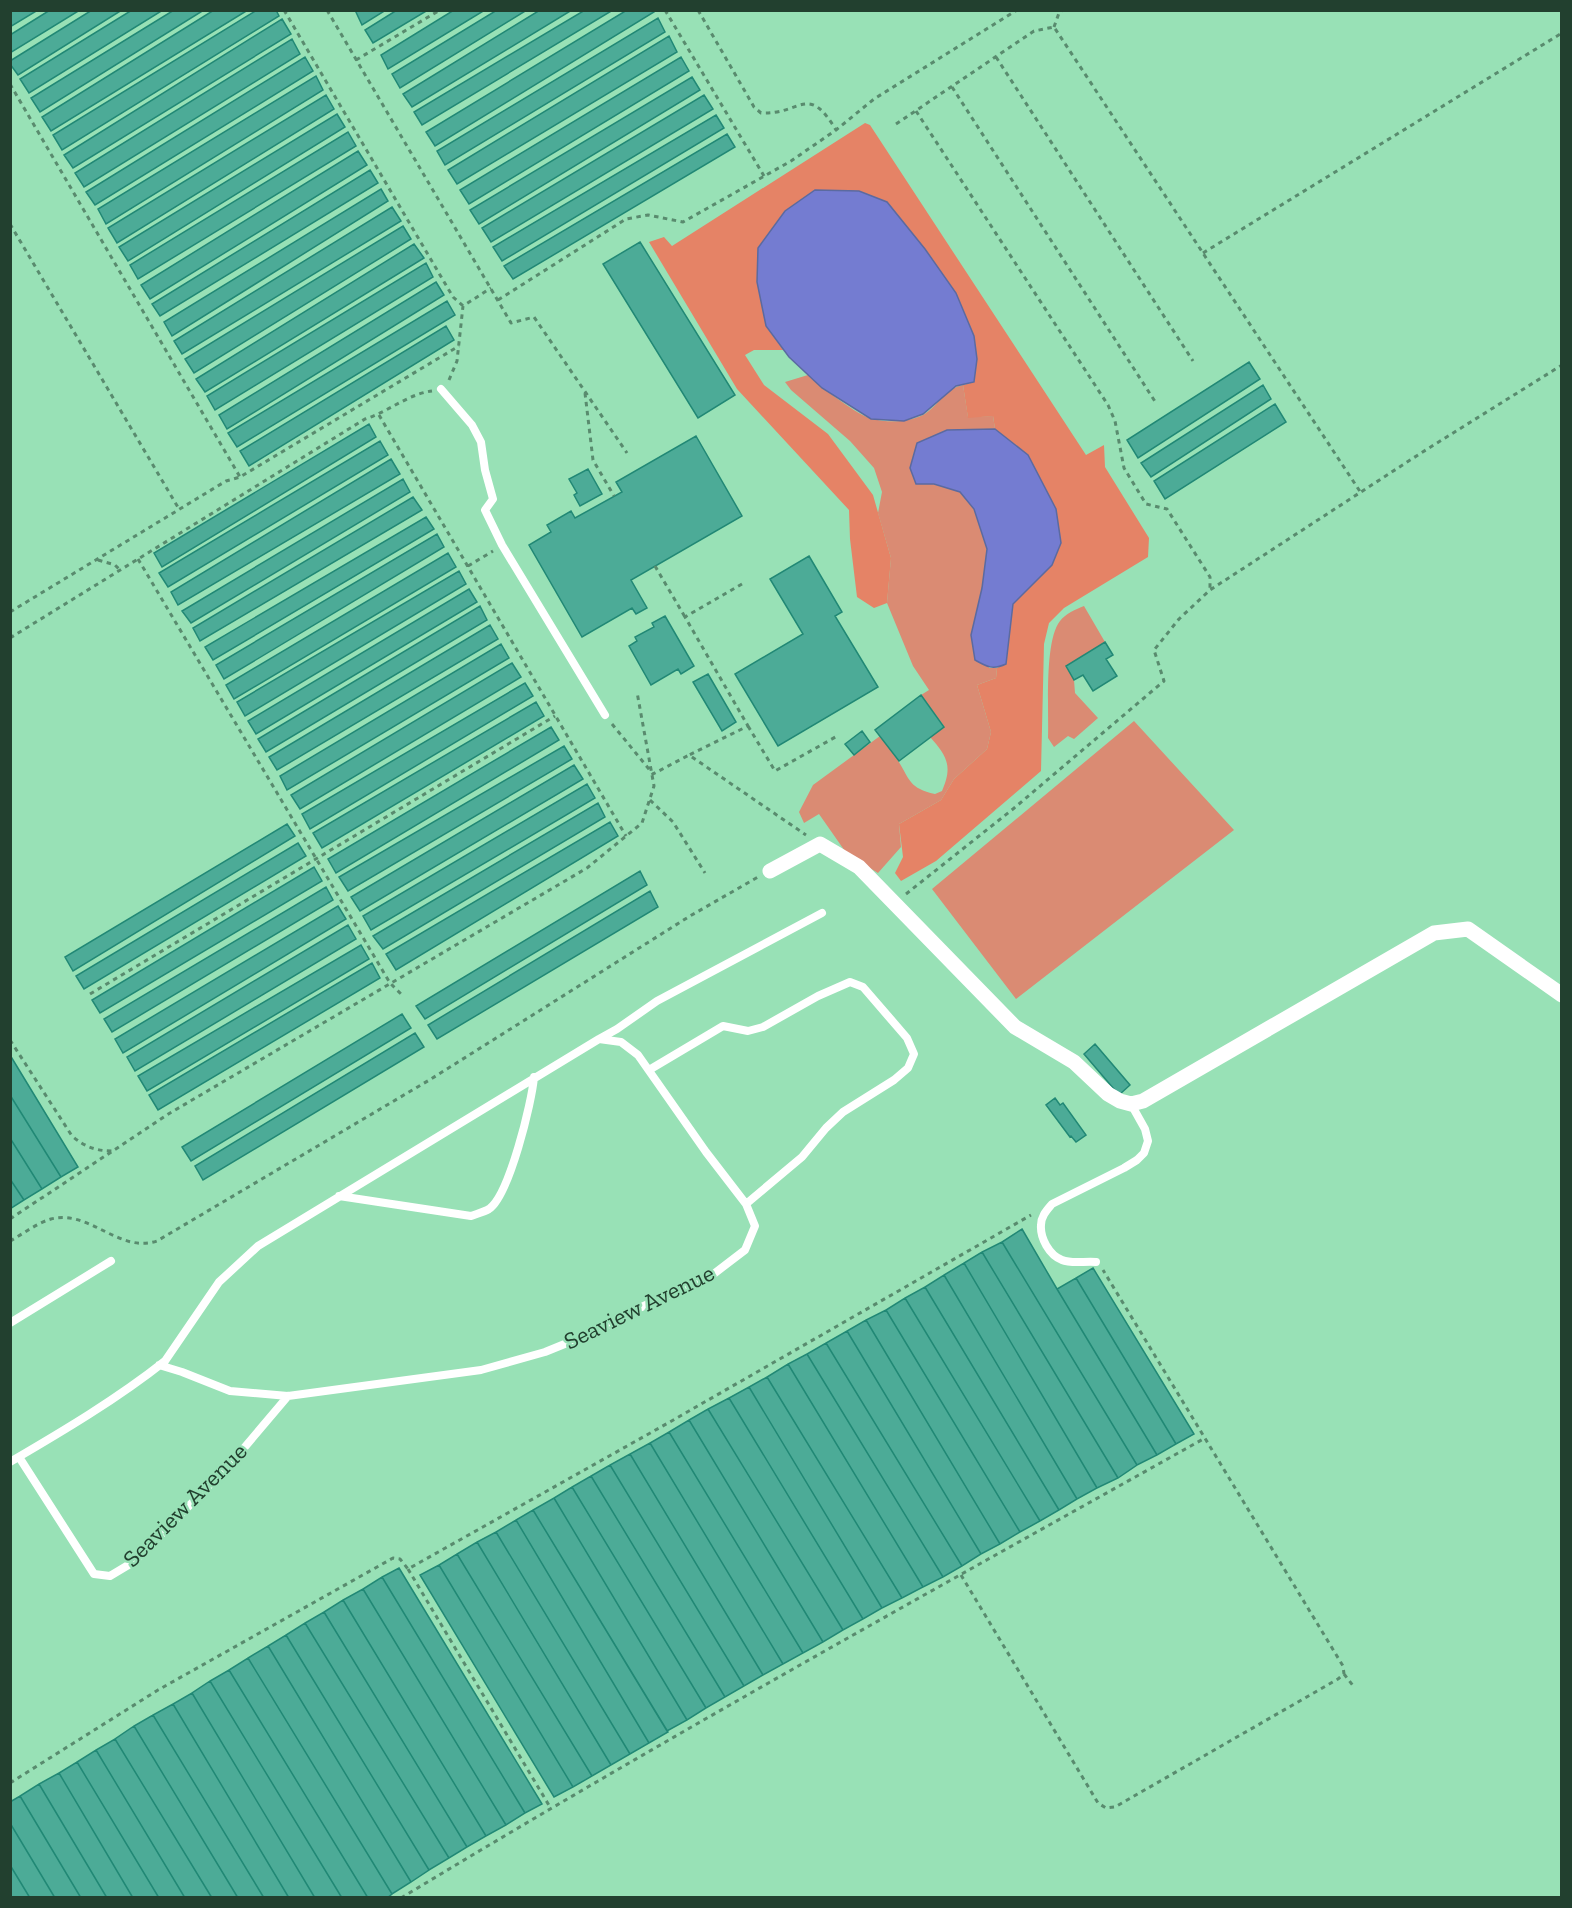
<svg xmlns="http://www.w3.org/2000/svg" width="1572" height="1908" font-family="'Zilla Slab',serif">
	<rect width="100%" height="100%" fill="#98e1b6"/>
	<path fill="#da8b73" d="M 808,375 C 819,385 859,417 873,419 C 889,423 908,422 923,415 C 938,406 946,388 963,385 L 968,417 L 993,416 L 995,429 L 947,430 L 917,483 L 934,484 L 960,492 L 974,509 L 987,549 L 982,588 L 989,668 L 997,668 L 996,678 L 977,685 L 991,732 L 987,749 L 954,779 L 941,800 L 899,824 L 901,847 L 878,873 L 847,854 L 819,814 L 804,823 L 799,812 L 813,785 L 880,736 C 885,744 892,751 897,759 C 910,779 908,788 935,794 L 942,791 C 953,766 947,756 930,737 L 944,726 L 921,695 L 929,690 L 913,666 L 887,603 L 891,558 L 878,513 L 882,492 L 874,468 L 850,441 L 791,390 L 785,382 Z
		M 1084,606 L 1105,642 L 1066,666 L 1074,680 L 1075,693 L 1098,718 L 1074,739 L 1068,736 L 1054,747 L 1048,738 C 1049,711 1044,641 1060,621 C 1065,614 1076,609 1084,606 Z
		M 1134,721 L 1234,830 L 1016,999 L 932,889 Z"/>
	<path fill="#e58366" d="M 865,123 L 870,125 L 1086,455 L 1104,445 L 1105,467 L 1149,538 L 1148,557 L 1064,608 L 1049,623 L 1044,644 L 1041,771 L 936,861 L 901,881 L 895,873 L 903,857 L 899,824 L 941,800 L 954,779 L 987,749 L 991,732 L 977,685 L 996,678 L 997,668 L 1006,663 L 1013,604 L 1052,565 L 1028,455 L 995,429 L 993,416 L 968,418 L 963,385 L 974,382 L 766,326 L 785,350 L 754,350 L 745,355 L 764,385 L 828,434 L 873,495 L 891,558 L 887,603 L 874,608 L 857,597 L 850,539 L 849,510 L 737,389 L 649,242 L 664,237 L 672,246 Z"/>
	<path fill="#747cd1" stroke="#5b6aa0" stroke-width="1.5" d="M 815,190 L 859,191 L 887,202 L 925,249 L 956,293 L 974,336 L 977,359 L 974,382 L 956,386 L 923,414 L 904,421 L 871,419 L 822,388 L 789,357 L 766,326 L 757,282 L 758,248 L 785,211 Z
		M 995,429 L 1028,455 L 1056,509 L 1061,543 L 1052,565 L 1013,604 L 1006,664 C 993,670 987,667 975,660 L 971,635 L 982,588 L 987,549 L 974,509 L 960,492 L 934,484 L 916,484 L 910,468 L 917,443 L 947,430 Z"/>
	<path fill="#4cab97" stroke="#218875" stroke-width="1.5" d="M 10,10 L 38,10 L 10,27 Z
		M 50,10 L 80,10 L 10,53 L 10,35 Z
		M 92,10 L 122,10 L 18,75 L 10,64 L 10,61 Z
		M 132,10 L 163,10 L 29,93 L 20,79 Z
		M 174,10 L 204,10 L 40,112 L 31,98 Z
		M 214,10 L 248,10 L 51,131 L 42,117 Z
		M 257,10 L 276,10 L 279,16 L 62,150 L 53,135 Z
		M 355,10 L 386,10 L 362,25 Z
		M 397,10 L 428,10 L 373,43 L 365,30 Z
		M 454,10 L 485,10 L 388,69 L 381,55 Z
		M 497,10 L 527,10 L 400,88 L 392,74 Z
		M 540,10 L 572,10 L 412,107 L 403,94 Z
		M 585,10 L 613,10 L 422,125 L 414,112 Z
		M 627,10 L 653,10 L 654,12 L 435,146 L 426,132 Z
		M 658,18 L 665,32 L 445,165 L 437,151 Z
		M 282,19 L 291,34 L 73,168 L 64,155 Z
		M 669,36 L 677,52 L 457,184 L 448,170 Z
		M 292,39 L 300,54 L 84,187 L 75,173 Z
		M 305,57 L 313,71 L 95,205 L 86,192 Z
		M 681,57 L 689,71 L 469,204 L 460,190 Z
		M 316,76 L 323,90 L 106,224 L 98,209 Z
		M 692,77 L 700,90 L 479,224 L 470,210 Z
		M 326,95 L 334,109 L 117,243 L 108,228 Z
		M 704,95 L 713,109 L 491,242 L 482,228 Z
		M 337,114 L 345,127 L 128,261 L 119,247 Z
		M 716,115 L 724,128 L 502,261 L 493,247 Z
		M 348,132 L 356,146 L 138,279 L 130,265 Z
		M 727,134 L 735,147 L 513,279 L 504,266 Z
		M 358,151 L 367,165 L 150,299 L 141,285 Z
		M 370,170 L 378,183 L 160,316 L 152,304 Z
		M 381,189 L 388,201 L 172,336 L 164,322 Z
		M 392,207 L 401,221 L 182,354 L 174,341 Z
		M 403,226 L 411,239 L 194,373 L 185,359 Z
		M 640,242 L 735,395 L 698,418 L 603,264 Z
		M 414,244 L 424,258 L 205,392 L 196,379 Z
		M 426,263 L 433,277 L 215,410 L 207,396 Z
		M 436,282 L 444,295 L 227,429 L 219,415 Z
		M 447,301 L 455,315 L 237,447 L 228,433 Z
		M 446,326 L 454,340 L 249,466 L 240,451 Z
		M 1249,362 L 1260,379 L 1138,458 L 1127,440 Z
		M 1263,385 L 1271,399 L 1151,477 L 1141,463 Z
		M 1275,404 L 1286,422 L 1165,499 L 1154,481 Z
		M 369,424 L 376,437 L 162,567 L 154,553 Z
		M 696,436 L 742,516 L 631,580 L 647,608 L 636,614 L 632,608 L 582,637 L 529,545 L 551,532 L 547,525 L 571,511 L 575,518 L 622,492 L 616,482 Z
		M 380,441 L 388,455 L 168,587 L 159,573 Z
		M 391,459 L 400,474 L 178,605 L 171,592 Z
		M 588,469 L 602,494 L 580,506 L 574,495 L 577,493 L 569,479 Z
		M 403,479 L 410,492 L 191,623 L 182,611 Z
		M 413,497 L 422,510 L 200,641 L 193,628 Z
		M 426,517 L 434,529 L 213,660 L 205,647 Z
		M 437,534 L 444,547 L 224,679 L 216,665 Z
		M 448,553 L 456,567 L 234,699 L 226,685 Z
		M 809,556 L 842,612 L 835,616 L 878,687 L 778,746 L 735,674 L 803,634 L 770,579 Z
		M 459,571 L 466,584 L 245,716 L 237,702 Z
		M 469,589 L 477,602 L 256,734 L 248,721 Z
		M 480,606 L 487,620 L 266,752 L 258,739 Z
		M 665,616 L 694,666 L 681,674 L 678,669 L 651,685 L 629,646 L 637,641 L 635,637 L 654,627 L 652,623 Z
		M 490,625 L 498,639 L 277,770 L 269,757 Z
		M 1105,642 L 1113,655 L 1106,659 L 1117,676 L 1093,691 L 1083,675 L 1074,680 L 1066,666 Z
		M 501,644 L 509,658 L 287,790 L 280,776 Z
		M 512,663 L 521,677 L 300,809 L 291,795 Z
		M 708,674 L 736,722 L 722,731 L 693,682 Z
		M 525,683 L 533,696 L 310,829 L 302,814 Z
		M 921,695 L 944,727 L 899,761 L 875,730 Z
		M 536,702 L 544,716 L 322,848 L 313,833 Z
		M 551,727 L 559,740 L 336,873 L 328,859 Z
		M 862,731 L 870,742 L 854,755 L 845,744 Z
		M 564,746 L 572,759 L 348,891 L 339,877 Z
		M 574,765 L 583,779 L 360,911 L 351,897 Z
		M 587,784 L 595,798 L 371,930 L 363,916 Z
		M 598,803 L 605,817 L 383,949 L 373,936 Z
		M 610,822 L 618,836 L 396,970 L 386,954 Z
		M 287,824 L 295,836 L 73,971 L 65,957 Z
		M 298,843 L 306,856 L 84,989 L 76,976 Z
		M 314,867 L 322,881 L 100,1013 L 92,1000 Z
		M 640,871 L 647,885 L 425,1019 L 416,1006 Z
		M 326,887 L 333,900 L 112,1032 L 104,1019 Z
		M 650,891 L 658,907 L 437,1039 L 428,1025 Z
		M 338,906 L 346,919 L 123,1053 L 115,1039 Z
		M 348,925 L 356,939 L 135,1071 L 127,1057 Z
		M 361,945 L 369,959 L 147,1091 L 138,1076 Z
		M 372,963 L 380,978 L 158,1110 L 149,1095 Z
		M 402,1014 L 411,1028 L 191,1161 L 182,1147 Z
		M 415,1033 L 424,1047 L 203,1180 L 195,1166 Z
		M 1095,1044 L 1130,1085 L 1119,1095 L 1084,1054 Z
		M 10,1055 L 78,1167 L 61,1177 L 10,1095 Z
		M 10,1095 L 61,1177 L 42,1189 L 10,1138 Z
		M 1055,1098 L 1060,1105 L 1063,1103 L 1086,1135 L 1076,1142 L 1071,1136 L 1070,1137 L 1046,1105 Z
		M 10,1138 L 42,1189 L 24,1200 L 10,1179 Z
		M 10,1179 L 24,1200 L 10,1209 Z
		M 1022,1229 L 1057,1289 L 1157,1455 L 1137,1465 L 1002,1242 Z
		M 1002,1242 L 1137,1465 L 1118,1478 L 982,1252 Z
		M 982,1252 L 1118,1478 L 1097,1488 L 964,1263 Z
		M 964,1263 L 1097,1488 L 1077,1499 L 944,1275 Z
		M 1093,1268 L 1194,1434 L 1176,1444 L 1076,1278 Z
		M 944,1275 L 1077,1499 L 1059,1510 L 925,1287 Z
		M 1076,1278 L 1176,1444 L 1157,1455 L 1057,1289 Z
		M 925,1287 L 1059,1510 L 1040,1521 L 905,1298 Z
		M 905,1298 L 1040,1521 L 1020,1532 L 886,1310 Z
		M 886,1310 L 1020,1532 L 1000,1544 L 866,1320 Z
		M 866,1320 L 1000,1544 L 981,1554 L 847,1331 Z
		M 847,1331 L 981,1554 L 962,1566 L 826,1343 Z
		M 826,1343 L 962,1566 L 943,1577 L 807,1354 Z
		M 807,1354 L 943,1577 L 923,1587 L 788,1364 Z
		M 788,1364 L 923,1587 L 902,1598 L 767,1377 Z
		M 767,1377 L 902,1598 L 882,1608 L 749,1387 Z
		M 749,1387 L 882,1608 L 863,1619 L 729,1398 Z
		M 729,1398 L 863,1619 L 843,1630 L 708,1409 Z
		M 708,1409 L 843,1630 L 823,1642 L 689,1420 Z
		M 689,1420 L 823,1642 L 803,1653 L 669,1432 Z
		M 669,1432 L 803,1653 L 783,1664 L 650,1443 Z
		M 650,1443 L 783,1664 L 763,1675 L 630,1454 Z
		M 630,1454 L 763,1675 L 744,1686 L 610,1465 Z
		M 610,1465 L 744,1686 L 725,1697 L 591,1476 Z
		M 591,1476 L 725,1697 L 706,1708 L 572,1487 Z
		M 572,1487 L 706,1708 L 687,1720 L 554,1498 Z
		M 554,1498 L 687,1720 L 667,1731 L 533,1510 Z
		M 533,1510 L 668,1732 L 649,1743 L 516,1520 Z
		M 516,1520 L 649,1743 L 630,1754 L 496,1532 Z
		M 496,1532 L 630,1754 L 611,1765 L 477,1542 Z
		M 477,1542 L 611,1765 L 592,1776 L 457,1554 Z
		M 457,1554 L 592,1776 L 573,1787 L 439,1565 Z
		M 439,1565 L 573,1787 L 554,1797 L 420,1575 Z
		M 399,1568 L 542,1804 L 525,1813 L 382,1577 Z
		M 382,1577 L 525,1813 L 506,1825 L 363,1589 Z
		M 363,1589 L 506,1825 L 486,1836 L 343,1600 Z
		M 343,1600 L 486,1836 L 467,1847 L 324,1612 Z
		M 324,1612 L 467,1847 L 449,1858 L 305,1623 Z
		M 305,1623 L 449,1858 L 429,1870 L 286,1635 Z
		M 286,1635 L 429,1870 L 411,1882 L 268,1646 Z
		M 268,1646 L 411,1882 L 392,1894 L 248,1658 Z
		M 248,1658 L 392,1894 L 387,1898 L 368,1898 L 229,1670 Z
		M 229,1670 L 368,1898 L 342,1898 L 210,1681 Z
		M 210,1681 L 342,1898 L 315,1898 L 192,1693 Z
		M 192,1693 L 315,1898 L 289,1898 L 173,1704 Z
		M 173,1704 L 289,1898 L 264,1898 L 153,1715 Z
		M 153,1715 L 264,1898 L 238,1898 L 134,1726 Z
		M 134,1726 L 238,1898 L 212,1898 L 115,1739 Z
		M 115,1739 L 212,1898 L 185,1898 L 96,1750 Z
		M 96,1750 L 185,1898 L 159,1898 L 77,1762 Z
		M 77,1762 L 159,1898 L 133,1898 L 59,1773 Z
		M 59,1773 L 133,1898 L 107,1898 L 39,1784 Z
		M 39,1784 L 107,1898 L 81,1898 L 20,1796 Z
		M 20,1796 L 81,1898 L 55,1898 L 10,1823 L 10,1802 Z
		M 10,1823 L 55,1898 L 30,1898 L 10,1865 Z
		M 10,1865 L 30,1898 L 10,1898 Z"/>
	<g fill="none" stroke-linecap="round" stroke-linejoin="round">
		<path stroke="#598b6e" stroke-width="3" stroke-dasharray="4.5 4.5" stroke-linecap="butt" d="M 284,10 L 453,297 L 463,306
			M 327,10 L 511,323 L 534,317 L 627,453
			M 665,10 L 764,176
			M 698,10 L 754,107 L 761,113 C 802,115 807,82 836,130
			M 1054,27 L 1059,13 L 1063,10
			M 996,57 L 1193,361
			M 356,60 L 440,10
			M 10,84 L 240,477
			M 952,87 L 1156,403
			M 916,111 L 1108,405 L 1115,421 L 1124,468 L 1146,504 L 1167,509 L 1210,577 L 1210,590
			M 896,124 L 1034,31 L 1054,27 L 1361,493
			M 10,224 L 179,509
			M 1203,253 L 1562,33
			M 498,300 L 626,219 L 648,215 L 683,222 L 791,161 L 836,130 L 874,99 L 1017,10
			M 449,380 L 457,361 L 463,306 L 491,288
			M 585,393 L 593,460 L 614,496
			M 379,415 L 626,836
			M 138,559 L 390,983 L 403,996
			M 98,560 L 115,565 L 120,570
			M 468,566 L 493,551
			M 655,566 L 685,617
			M 742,584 L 685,617 L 748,726 L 689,755 L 806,835
			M 10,612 L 226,481 L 240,477 L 459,346
			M 10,638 L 365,419 C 388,412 408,394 432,391
			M 612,724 L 653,774 L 689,755
			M 748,726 L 775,771 L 839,735
			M 650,800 L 673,822 L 705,873
			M 906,894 L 1013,809 L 1164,681 L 1154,650 L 1179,619 L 1210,590 L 1421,453 L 1562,365
			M 90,994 L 555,716
			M 10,1040 L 72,1136 C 85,1147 96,1151 113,1151
			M 10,1219 L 170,1113 L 587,868 L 642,823 L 654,786 L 637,692
			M 10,1241 C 23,1234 37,1223 51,1219 C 90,1209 119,1254 157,1241 L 431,1079 L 690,916 L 758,877
			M 408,1569 L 550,1807
			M 961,1575 L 1098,1803 L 1106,1808 L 1115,1807 L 1338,1679 L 1344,1674 L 1343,1666 L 1103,1270
			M 1344,1674 L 1354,1687
			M 10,1783 L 158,1690 L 393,1558 L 400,1559 L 408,1569 L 668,1423 L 1031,1215
			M 401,1898 C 665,1738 935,1589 1205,1438"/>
		<path stroke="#fff" stroke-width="8" d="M 441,389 L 472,425 L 481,442 L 485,470 L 493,499 L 485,510 L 502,545 L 605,715
			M 599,1039 L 617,1029 L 657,1001 L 822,913
			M 649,1070 L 723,1026 L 748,1031 L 763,1027 L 818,996 L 850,982 L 863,987 L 907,1038 L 914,1054 L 908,1068 L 894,1080 L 843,1112 L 826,1128 L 802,1157 L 746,1204
			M 339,1196 L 471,1216 C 476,1214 484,1212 489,1209 C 509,1196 532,1102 534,1077
			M 1096,1262 C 1085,1261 1071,1264 1062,1260 C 1049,1255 1040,1238 1041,1225 C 1041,1216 1047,1210 1052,1204 L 1124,1168 L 1137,1160 L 1144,1153 L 1148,1141 L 1145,1129 L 1131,1104
			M 10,1323 L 111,1261
			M 19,1457 L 94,1574 L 110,1576 L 135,1561 L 233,1461 L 288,1396
			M 10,1462 C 63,1431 117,1399 165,1361 L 219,1282 L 258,1246 L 599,1039 L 621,1042 L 638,1055 L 706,1152 L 746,1204 L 755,1226 L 745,1250 L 711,1276 L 637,1309 L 599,1330 L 545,1352 L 481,1370 L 288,1396 L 230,1391 L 182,1372 L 159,1365"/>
		<path stroke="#fff" stroke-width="15" d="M 770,871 L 820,844 L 859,867 L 1015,1027 L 1074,1062 L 1108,1094 L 1120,1101 L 1131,1104 L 1143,1101 L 1434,933 L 1468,929 L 1562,995"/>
	</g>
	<g text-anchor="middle" stroke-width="5" stroke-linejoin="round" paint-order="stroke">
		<g font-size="24" fill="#22402f" stroke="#98e1b6">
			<text transform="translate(639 1307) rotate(-26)" y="8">Seaview Avenue</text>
			<text transform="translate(185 1505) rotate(-45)" y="8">Seaview Avenue</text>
		</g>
	</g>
	<rect width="1572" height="1908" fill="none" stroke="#22402f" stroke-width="24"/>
</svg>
